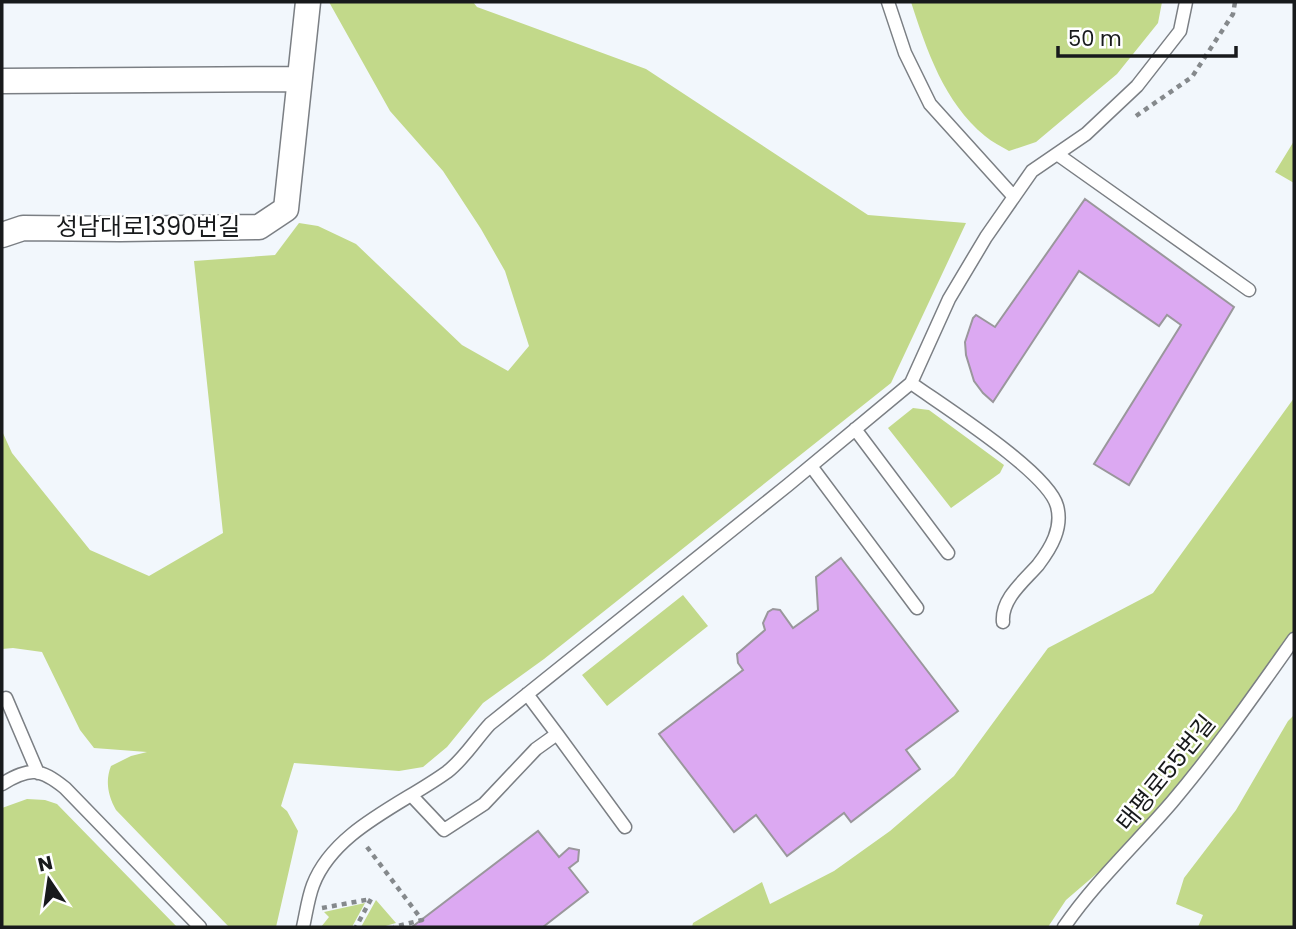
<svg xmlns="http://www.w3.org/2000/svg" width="1296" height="929" font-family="Poppins,'Noto Sans KR',sans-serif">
	<rect width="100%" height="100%" fill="#f2f7fc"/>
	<path fill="#c2d98a" d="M 329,2 L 473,2 L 477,7 L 646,69 L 868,215 L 966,223 L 891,383 L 544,659 L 483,703 L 447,747 L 423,767 L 399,771 L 294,763 L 281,806 L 287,811 L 298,831 L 276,927 L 229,927 L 116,810 C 108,796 105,781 111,766 L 131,756 L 147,752 L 94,748 L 80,730 L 42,652 L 13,648 L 2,649 L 2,431 L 12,453 L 90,550 L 149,576 L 223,533 L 194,261 L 275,255 L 299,223 L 318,226 L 356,244 L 462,345 L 508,371 L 529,346 L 505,271 L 481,229 L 443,171 L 390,111 Z
		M 911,2 L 1162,2 L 1158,23 L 1117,74 L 1036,142 L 1009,151 C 1001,146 992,142 985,136 C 944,102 927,51 911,2 Z
		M 1294,141 L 1294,183 L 1275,172 Z
		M 1294,398 L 1294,637 L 1161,808 L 1123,851 L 1066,900 L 1048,927 L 692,927 L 693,923 L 762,882 L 770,904 L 834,871 L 890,831 L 954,776 L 1048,648 L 1153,593 Z
		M 913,408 L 929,410 L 1004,465 L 1000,473 L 951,508 L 888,428 Z
		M 683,595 L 708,626 L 607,706 L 582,675 Z
		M 1294,715 L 1294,927 L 1198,927 L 1203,915 L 1176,904 L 1184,878 L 1236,810 L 1288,721 Z
		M 27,799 L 45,800 L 57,804 L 177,927 L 2,927 L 2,808 Z
		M 376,900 L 396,923 L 382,927 L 361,927 Z
		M 365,903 L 352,927 L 321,927 L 329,917 L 324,912 Z"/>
	<path fill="#dca9f2" stroke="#9a979c" stroke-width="2" d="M 1085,199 L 1234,307 L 1129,485 L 1094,464 L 1181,325 L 1167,315 L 1159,326 L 1079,271 L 993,402 L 983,393 L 974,381 L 966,355 L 965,342 L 973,318 L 976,315 L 995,327 Z
		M 841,558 L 958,711 L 906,750 L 920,769 L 851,822 L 844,813 L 787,856 L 756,815 L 734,832 L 659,734 L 743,670 L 738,663 L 737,654 L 765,630 L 763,623 L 768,612 L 773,609 L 780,610 L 793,628 L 818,610 L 816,577 Z
		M 538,831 L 559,857 L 569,848 L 579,850 L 578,861 L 569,868 L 588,892 L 543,927 L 412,927 Z"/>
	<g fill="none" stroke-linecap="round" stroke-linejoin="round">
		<defs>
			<path id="lane" d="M 888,2 L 905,53 L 930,104 L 1014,197
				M 1057,154 L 1249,290
				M 911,383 C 943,406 1048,472 1057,506 C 1063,528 1051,548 1038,565 C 1024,581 1001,599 1003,622
				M 855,429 L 948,553
				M 811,466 L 917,608
				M 6,698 L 38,773
				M 557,734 L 625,827
				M 2,784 C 30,767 40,768 65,788 L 200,927
				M 411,795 L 444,830 L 484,804 L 536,749 L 557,734 L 527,694
				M 303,927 C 306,914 308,898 313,885 C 334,830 403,804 447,772 C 464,759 476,739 490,724 L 788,485 L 911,383 L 949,299 L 986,237 L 1032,171 L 1086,134 L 1137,86 L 1180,31 L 1186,2
				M 1064,927 C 1095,882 1136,844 1172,802 C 1216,750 1255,694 1294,639"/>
			<path id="street" d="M 2,81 L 298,79
				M 2,235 L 23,228 L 120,229 L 259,227 L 286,209 L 308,2"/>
		</defs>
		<use href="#lane" stroke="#7b7f84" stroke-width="15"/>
		<use href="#street" stroke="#7b7f84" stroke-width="27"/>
		<path stroke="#85898c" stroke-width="4.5" stroke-dasharray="5 5" stroke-linecap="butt" d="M 1136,116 L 1192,77 L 1233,14 L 1235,2
			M 367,847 L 422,920 L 394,927
			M 322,908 L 371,899 L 356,927"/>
		<use href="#lane" stroke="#fff" stroke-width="12"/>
		<use href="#street" stroke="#fff" stroke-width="24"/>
	</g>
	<g text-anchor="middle" stroke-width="5" stroke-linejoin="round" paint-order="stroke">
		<g font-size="24" fill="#181a1c" stroke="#fff">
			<text x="148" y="235">성남대로1390번길</text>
			<text transform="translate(1166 773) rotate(-51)" y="8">태평로55번길</text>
		</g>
	</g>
	<rect width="1296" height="929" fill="none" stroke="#181a1c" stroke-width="7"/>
	<g transform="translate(49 880) rotate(347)" stroke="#ffffff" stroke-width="5" paint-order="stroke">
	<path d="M0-5L12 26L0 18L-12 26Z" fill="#181a1c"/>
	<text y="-10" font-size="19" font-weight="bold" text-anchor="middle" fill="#181a1c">N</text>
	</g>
	<path d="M1058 46v10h178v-10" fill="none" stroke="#181a1c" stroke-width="3.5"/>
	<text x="1068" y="46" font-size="21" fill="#181a1c" stroke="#ffffff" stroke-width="5" paint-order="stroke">50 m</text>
</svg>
